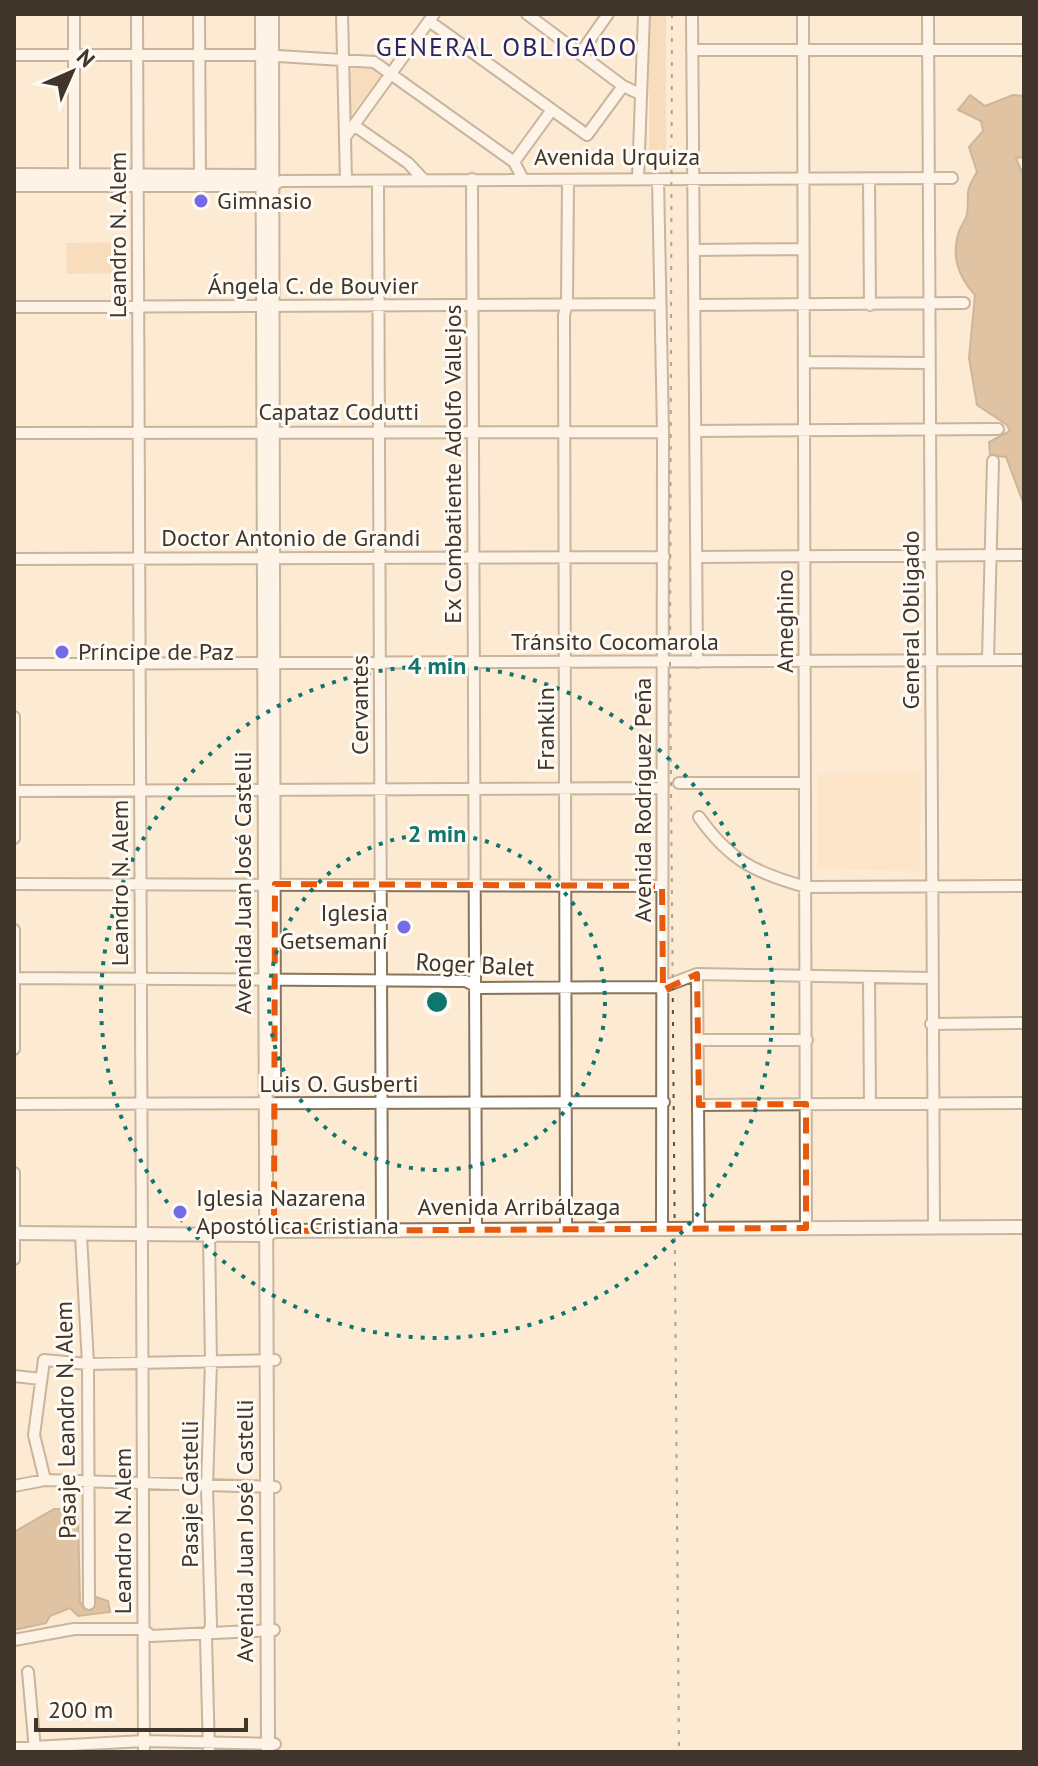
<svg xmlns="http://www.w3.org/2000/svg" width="1038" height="1766" font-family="'PT Sans',sans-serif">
	<rect width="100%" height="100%" fill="#fdead3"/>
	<path fill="#fde1be" d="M 921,772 L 919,871 L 817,869 L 818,773 Z"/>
	<path fill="#f2cea1" d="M 649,14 L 666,14 L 666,165 L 649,165 Z
		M 348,67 L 370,69 L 382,75 L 348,119 Z
		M 124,242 L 125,273 L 67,274 L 66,243 Z"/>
	<path fill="#ba9566" stroke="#957854" stroke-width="2" d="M 970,95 L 985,106 L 1013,95 L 1024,96 L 1024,157 L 1016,158 L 1024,177 L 1024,505 L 1006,457 L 990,455 L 989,442 L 1010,431 L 1007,425 L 977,405 L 969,358 L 975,295 C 958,276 951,257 959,231 C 961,226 966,220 967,214 C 970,192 963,195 977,172 L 969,147 L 983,131 L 981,121 L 958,110 Z
		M 54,1509 L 70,1509 L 78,1516 L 80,1602 L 84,1609 L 92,1610 L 96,1597 L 108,1601 L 110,1612 L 78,1616 L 70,1608 L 50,1616 L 46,1623 L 14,1630 L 14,1532 Z"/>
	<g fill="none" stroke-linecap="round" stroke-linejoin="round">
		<defs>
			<path id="minor" d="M 74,14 L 74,183
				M 137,14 L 144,1752
				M 199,14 L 200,183
				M 342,14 L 346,181
				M 527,14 L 623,86 L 640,94
				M 692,14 L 697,662
				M 803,14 L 806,1228
				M 928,14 L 934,1227
				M 429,21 L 587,135 L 623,86
				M 692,50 L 1024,50
				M 580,54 L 608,14
				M 14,55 L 262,55 L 374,62 L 514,162 L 523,179
				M 355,126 L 408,163 L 423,179
				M 346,136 L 434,14
				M 514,162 L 551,111
				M 472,179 L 476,1229
				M 638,179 L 644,14
				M 658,179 L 663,432 L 662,1229
				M 869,179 L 870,305
				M 378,181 L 382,1230
				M 272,186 L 281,181 L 952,178
				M 694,250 L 803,249
				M 694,305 L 964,303
				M 14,307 L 660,304
				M 804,362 L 929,363
				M 695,431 L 998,429
				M 14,433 L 663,432
				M 697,557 L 1024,555
				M 14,559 L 664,557
				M 988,659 L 993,461
				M 14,664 L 1024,660
				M 14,717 L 14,838
				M 679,783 L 805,783
				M 14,791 L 661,788
				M 699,817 C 730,861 756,873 806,887 L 1024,886
				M 14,884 L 662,886
				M 14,930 L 14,1049
				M 697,974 L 699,1229
				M 869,977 L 870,1104
				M 14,978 L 466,981 L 479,988 L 663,987 L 697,974 L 931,978
				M 931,1024 L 1024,1023
				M 700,1040 L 807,1040
				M 14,1104 L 664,1102
				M 699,1105 L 1024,1103
				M 14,1173 L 14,1259
				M 566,1230 L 564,315 L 567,304 L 568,180
				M 81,1235 L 88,1364 L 89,1604
				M 209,1235 L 211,1362 L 207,1487 L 211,1626 L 206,1638 L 209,1752
				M 14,1376 L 41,1379
				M 45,1480 L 34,1435 L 44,1360 L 88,1364 L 275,1360
				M 14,1486 L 45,1480 L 275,1487
				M 14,1640 L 74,1629 L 143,1629 L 151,1636 L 274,1630
				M 28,1672 L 35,1750
				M 14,1748 L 144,1741 L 275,1744"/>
			<path id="major" d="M 262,14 L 268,1752
				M 272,14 L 274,1087
				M 14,175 L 269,176
				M 14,185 L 269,185
				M 14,1233 L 267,1235 L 274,1231 L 1024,1227"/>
		</defs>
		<use href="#minor" stroke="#89745a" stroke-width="14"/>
		<use href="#major" stroke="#89745a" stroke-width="16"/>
		<use href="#minor" stroke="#fff" stroke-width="10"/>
		<use href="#major" stroke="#fff" stroke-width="12"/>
		<path stroke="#594e41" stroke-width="2" stroke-dasharray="4 8" stroke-linecap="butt" d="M 672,14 L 670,663 L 679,1752"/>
	</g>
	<path d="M0 0H1038V1766H0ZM 275,884 L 662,886 L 663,990 L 697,974 L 699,1105 L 806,1104 L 806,1228 L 274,1231 Z" fill="#fdead3" fill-opacity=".55" fill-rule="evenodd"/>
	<path fill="none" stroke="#e8590c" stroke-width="6" stroke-dasharray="16 10" stroke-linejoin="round" d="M 275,884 L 662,886 L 663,990 L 697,974 L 699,1105 L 806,1104 L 806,1228 L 274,1231 Z"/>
	<g fill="none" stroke="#0f766e" stroke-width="4" stroke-dasharray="4 8">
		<circle cx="437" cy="1002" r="168"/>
		<circle cx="437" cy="1002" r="336"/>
	</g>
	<g fill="#746be6" stroke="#fefaf4" stroke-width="3">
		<circle cx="201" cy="201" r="8"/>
		<circle cx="62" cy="652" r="8"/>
		<circle cx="404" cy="927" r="8"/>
		<circle cx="180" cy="1212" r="8"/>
	</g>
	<g text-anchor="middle" stroke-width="6" stroke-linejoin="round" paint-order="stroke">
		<g font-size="24" fill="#3f352a" stroke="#fefaf4">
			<text x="617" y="165">Avenida Urquiza</text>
			<text transform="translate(118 235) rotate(-90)" y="8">Leandro N. Alem</text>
			<text x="313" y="294">Ángela C. de Bouvier</text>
			<text x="339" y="420">Capataz Codutti</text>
			<text transform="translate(453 464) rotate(-90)" y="8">Ex Combatiente Adolfo Vallejos</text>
			<text x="291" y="546">Doctor Antonio de Grandi</text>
			<text transform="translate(911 620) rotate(-90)" y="8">General Obligado</text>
			<text transform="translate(785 621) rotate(-90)" y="8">Ameghino</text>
			<text x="615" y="650">Tránsito Cocomarola</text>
			<text transform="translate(360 705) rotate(-90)" y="8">Cervantes</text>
			<text transform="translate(546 729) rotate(-90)" y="8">Franklin</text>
			<text transform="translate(643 800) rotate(-90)" y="8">Avenida Rodríguez Peña</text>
			<text transform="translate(120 883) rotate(-90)" y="8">Leandro N. Alem</text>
			<text transform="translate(243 883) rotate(-90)" y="8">Avenida Juan José Castelli</text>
			<text transform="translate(475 965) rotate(3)" y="8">Roger Balet</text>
			<text x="339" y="1092">Luis O. Gusberti</text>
			<text x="519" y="1215">Avenida Arribálzaga</text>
			<text transform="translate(66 1420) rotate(-91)" y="8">Pasaje Leandro N. Alem</text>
			<text transform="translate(190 1494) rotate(-90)" y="8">Pasaje Castelli</text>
			<text transform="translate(123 1531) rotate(-90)" y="8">Leandro N. Alem</text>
			<text transform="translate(245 1531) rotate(-90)" y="8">Avenida Juan José Castelli</text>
		</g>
		<g font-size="24" fill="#3f352a" stroke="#fefaf4" text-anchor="start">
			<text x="217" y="209">Gimnasio</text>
			<text x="78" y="660">Príncipe de Paz</text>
			<text x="388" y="921" text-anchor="end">Iglesia<tspan x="388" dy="28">Getsemaní</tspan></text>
			<text x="196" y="1206">Iglesia Nazarena<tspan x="196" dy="28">Apostólica Cristiana</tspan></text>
		</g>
		<g font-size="26" letter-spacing="2" fill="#2a255f" stroke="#fefaf4">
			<text x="507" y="56">GENERAL OBLIGADO</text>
		</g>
	</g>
	<circle cx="437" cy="1002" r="12" fill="#0f766e" stroke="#fefaf4" stroke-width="4"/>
	<g font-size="24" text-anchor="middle" font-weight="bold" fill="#0f766e" stroke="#fefaf4" stroke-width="6" stroke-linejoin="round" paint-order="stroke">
		<text x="437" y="674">4 min</text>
		<text x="437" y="842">2 min</text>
	</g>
	<rect width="1038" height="1766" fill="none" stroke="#3f352a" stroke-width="32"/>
	<g transform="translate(72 72) rotate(45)" stroke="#fefaf4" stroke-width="6" paint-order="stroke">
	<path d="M0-6L14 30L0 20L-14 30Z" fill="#3f352a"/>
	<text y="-12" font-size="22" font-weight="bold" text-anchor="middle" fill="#3f352a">N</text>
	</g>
	<path d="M36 1718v12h210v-12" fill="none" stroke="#3f352a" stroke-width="4"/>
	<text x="48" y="1718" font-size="24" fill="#3f352a" stroke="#fefaf4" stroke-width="6" paint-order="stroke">200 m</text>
</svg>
